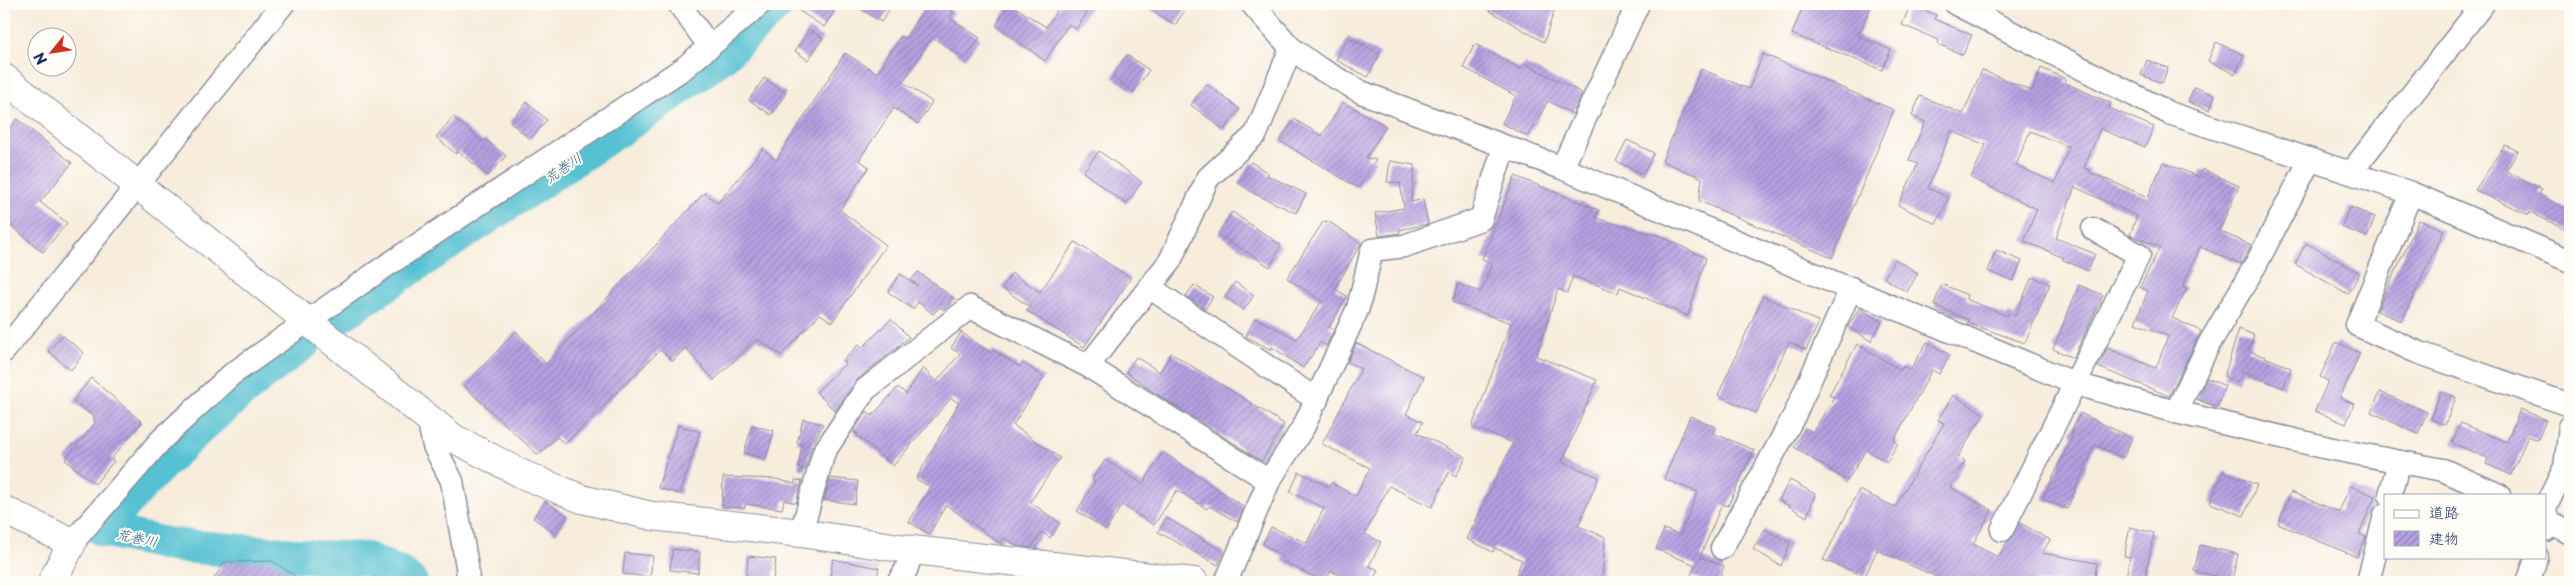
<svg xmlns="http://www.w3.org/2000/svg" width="2574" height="586" font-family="'Playpen Sans','Klee One',sans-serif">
	<defs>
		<pattern id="building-hatch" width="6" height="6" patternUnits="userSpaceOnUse" patternTransform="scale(1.25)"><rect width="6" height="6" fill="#b7a0e2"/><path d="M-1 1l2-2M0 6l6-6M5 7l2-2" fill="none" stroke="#9483ba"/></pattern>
	</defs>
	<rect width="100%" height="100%" fill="#fdfcf7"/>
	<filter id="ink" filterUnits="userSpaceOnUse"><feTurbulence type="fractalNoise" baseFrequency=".02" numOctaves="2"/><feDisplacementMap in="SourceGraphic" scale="10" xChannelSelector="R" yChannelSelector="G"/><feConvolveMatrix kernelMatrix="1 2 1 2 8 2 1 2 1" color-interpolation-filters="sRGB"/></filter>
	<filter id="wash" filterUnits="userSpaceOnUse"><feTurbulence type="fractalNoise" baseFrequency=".0096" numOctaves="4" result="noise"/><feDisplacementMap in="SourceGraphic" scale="20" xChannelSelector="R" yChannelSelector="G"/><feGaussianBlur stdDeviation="1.12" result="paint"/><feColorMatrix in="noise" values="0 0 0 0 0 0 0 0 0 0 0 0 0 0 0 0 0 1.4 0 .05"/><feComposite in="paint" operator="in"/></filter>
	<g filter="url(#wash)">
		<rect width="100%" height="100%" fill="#f8ecdb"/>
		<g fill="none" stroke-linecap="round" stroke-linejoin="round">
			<path stroke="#57c1d2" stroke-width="34" d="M 336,318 L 655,106 L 724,55 L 778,4
				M 305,342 C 231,397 161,458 103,530 L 171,545 L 319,557 L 367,559 L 403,575 L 411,582"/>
		</g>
		<g id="blocks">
			<path fill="url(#building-hatch)" fill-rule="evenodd" d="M 789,4 L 839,4 L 824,27 Z
				M 853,4 L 893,4 L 881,22 Z
				M 927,4 L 941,4 L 954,12 L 950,18 L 980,38 L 965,59 L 932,37 L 903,82 L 932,102 L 918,124 L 894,108 L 859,160 L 869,167 L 840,210 L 886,245 L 832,322 L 820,314 L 781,355 L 757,339 L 714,380 L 685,348 L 673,361 L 660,350 L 565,444 L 557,437 L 538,455 L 464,386 L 516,331 L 546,364 L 704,193 L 718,203 L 763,149 L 776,160 L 845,53 L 877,73 L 901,36 L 905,38 Z
				M 1010,4 L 1046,27 L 1061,4 L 1093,4 L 1076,29 L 1069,24 L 1045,61 L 996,25 Z
				M 1142,4 L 1189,4 L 1175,25 Z
				M 1478,4 L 1543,4 L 1554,11 L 1544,42 Z
				M 1804,4 L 1872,4 L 1858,36 L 1891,50 L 1882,70 L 1792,34 Z
				M 1910,5 L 1936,15 L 1934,19 L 1972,35 L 1963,55 L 1938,44 L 1939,40 L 1902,25 Z
				M 809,29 L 823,38 L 808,60 L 795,51 Z
				M 1348,37 L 1380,54 L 1368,77 L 1336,60 Z
				M 2216,42 L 2244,55 L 2235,74 L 2208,61 Z
				M 1475,44 L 1521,69 L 1524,63 L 1582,93 L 1573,114 L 1548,101 L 1528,137 L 1502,123 L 1516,96 L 1463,67 Z
				M 1763,54 L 1894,110 L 1832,258 L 1699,201 L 1702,178 L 1662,161 L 1701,69 L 1749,89 Z
				M 1127,55 L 1149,70 L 1134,92 L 1112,77 Z
				M 2147,60 L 2168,68 L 2162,83 L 2141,75 Z
				M 2041,68 L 2066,79 L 2065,83 L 2111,103 L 2109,108 L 2154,127 L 2145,147 L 2100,129 L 2084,168 L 2090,170 L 2089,172 L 2148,197 L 2163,162 L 2199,177 L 2202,169 L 2239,186 L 2219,231 L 2251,245 L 2241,264 L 2200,247 L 2183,286 L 2187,288 L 2172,318 L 2201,331 L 2169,396 L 2098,367 L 2107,348 L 2156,368 L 2168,336 L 2135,323 L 2148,291 L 2140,287 L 2160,247 L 2130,235 L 2137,216 L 2075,187 L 2056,238 L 2095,254 L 2088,271 L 2063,260 L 2064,258 L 2024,241 L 2037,209 L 1971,178 L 1986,145 L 1951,131 L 1928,188 L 1949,198 L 1936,224 L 1898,205 L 1918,164 L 1909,160 L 1925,122 L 1912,116 L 1920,96 L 1963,114 L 1982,70 L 2032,91 ZM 2030,131 L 2069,147 L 2055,183 L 2016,165 Z
				M 764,78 L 786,93 L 771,115 L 749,100 Z
				M 1206,84 L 1240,109 L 1224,130 L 1191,105 Z
				M 2194,87 L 2215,95 L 2210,110 L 2188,102 Z
				M 527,102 L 547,120 L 530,139 L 510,122 Z
				M 1343,102 L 1386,126 L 1366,158 L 1376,160 L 1358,188 L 1280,141 L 1294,119 L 1322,136 Z
				M 453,117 L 483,142 L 485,139 L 506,156 L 488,176 L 458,151 L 456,154 L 436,137 Z
				M 17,119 L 72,163 L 40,202 L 67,223 L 43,252 L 4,220 L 4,136 Z
				M 1627,140 L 1654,153 L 1643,174 L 1616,161 Z
				M 2505,145 L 2518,151 L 2506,171 L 2542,189 L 2539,194 L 2570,211 L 2570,232 L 2530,212 L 2529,215 L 2475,190 Z
				M 1099,151 L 1142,182 L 1126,204 L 1083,172 Z
				M 1390,161 L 1415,165 L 1411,202 L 1423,199 L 1428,224 L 1399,230 L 1400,233 L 1379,236 L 1375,213 L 1404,208 L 1400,183 L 1387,182 Z
				M 1251,162 L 1268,173 L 1267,175 L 1306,194 L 1296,213 L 1255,194 L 1238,183 Z
				M 1515,176 L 1599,210 L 1596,218 L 1660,236 L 1706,258 L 1688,316 L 1620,287 L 1618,293 L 1573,276 L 1567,293 L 1558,289 L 1536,356 L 1597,380 L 1562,462 L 1599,477 L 1578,526 L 1605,537 L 1602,582 L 1557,582 L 1545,577 L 1542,582 L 1513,582 L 1522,560 L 1495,548 L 1493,552 L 1467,539 L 1513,443 L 1472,427 L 1511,323 L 1452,302 L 1458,284 L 1481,292 L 1492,263 L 1482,259 Z
				M 2350,207 L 2375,217 L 2367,237 L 2341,227 Z
				M 1232,212 L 1281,245 L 1270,267 L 1218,234 Z
				M 2419,220 L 2444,230 L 2402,321 L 2377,311 Z
				M 1328,221 L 1361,243 L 1335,289 L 1347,296 L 1329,327 L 1334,330 L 1326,346 L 1321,342 L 1303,368 L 1272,347 L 1271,350 L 1246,336 L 1255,318 L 1297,339 L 1322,301 L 1287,278 L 1323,222 Z
				M 1075,242 L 1131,278 L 1084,347 L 1027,311 L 1030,307 L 1002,288 L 1012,273 L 1040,292 Z
				M 2306,243 L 2360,273 L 2348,294 L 2295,264 Z
				M 1996,250 L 2022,261 L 2013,281 L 1988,271 Z
				M 1895,259 L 1918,273 L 1907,292 L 1884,278 Z
				M 918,272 L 955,299 L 944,310 L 940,307 L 933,314 L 918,302 L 913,309 L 888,292 L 900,274 L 918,286 L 912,279 Z
				M 2032,277 L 2050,284 L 2025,343 L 1968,323 L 1969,320 L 1934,305 L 1942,284 L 1967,295 L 1966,299 L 2007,316 L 2008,313 L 2015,316 Z
				M 1235,282 L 1254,295 L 1244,310 L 1225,297 Z
				M 1194,285 L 1213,297 L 1205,309 L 1186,296 Z
				M 2079,285 L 2103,295 L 2073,358 L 2053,349 Z
				M 1763,296 L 1819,322 L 1806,350 L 1789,342 L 1756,413 L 1718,395 Z
				M 1859,308 L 1882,322 L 1871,341 L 1848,327 Z
				M 891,319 L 909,337 L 857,380 L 835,411 L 816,392 L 846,363 L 843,361 L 859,344 L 862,348 Z
				M 2239,329 L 2254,335 L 2248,350 L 2291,368 L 2283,388 L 2243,371 L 2238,382 L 2224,377 Z
				M 961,332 L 991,353 L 993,350 L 1020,367 L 1023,363 L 1044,377 L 1013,425 L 1060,458 L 1030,502 L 1060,523 L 1050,538 L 1042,532 L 1031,548 L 1017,546 L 1004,538 L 1000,543 L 946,505 L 929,534 L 909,522 L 930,487 L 916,479 L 959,403 L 951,398 L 893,466 L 853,432 L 858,434 L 854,430 L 867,411 L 872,416 L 898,387 L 906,394 L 923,368 L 936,382 L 960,354 L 951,348 Z
				M 62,335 L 84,353 L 71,370 L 48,351 Z
				M 1927,342 L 1950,355 L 1939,374 L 1932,370 L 1894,440 L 1898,443 L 1887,462 L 1866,450 L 1847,481 L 1794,447 L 1805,428 L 1813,432 L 1834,397 L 1829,395 L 1857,344 L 1901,370 L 1903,366 L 1910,370 Z
				M 2336,342 L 2360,353 L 2340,398 L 2354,404 L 2346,424 L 2315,411 L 2328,381 L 2320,377 Z
				M 1356,343 L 1424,377 L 1406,414 L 1423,422 L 1417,433 L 1466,457 L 1456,476 L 1449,472 L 1432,507 L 1389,486 L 1365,534 L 1381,542 L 1369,566 L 1378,570 L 1372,582 L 1355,582 L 1331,571 L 1325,582 L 1282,561 L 1284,558 L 1263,544 L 1271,527 L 1307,543 L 1324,508 L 1290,492 L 1299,472 L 1329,487 L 1331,483 L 1356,496 L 1370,468 L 1322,444 L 1361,369 L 1349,363 L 1348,361 Z
				M 1171,353 L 1284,424 L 1262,461 L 1149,389 L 1126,372 L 1136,357 L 1160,372 Z
				M 91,378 L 142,422 L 111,459 L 114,461 L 95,484 L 65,460 L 96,422 L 93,420 L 95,418 L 73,401 Z
				M 2207,378 L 2225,386 L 2217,407 L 2197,399 Z
				M 2441,391 L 2456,397 L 2445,425 L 2431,419 Z
				M 2380,392 L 2427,412 L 2418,434 L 2371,412 Z
				M 1953,395 L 1984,414 L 1958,457 L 1965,461 L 1950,487 L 1992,510 L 1973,544 L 1998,557 L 2020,523 L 2050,540 L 2042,553 L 2097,563 L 2094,582 L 1947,582 L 1877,550 L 1865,576 L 1823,560 L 1859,490 L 1895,507 L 1944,423 L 1938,420 Z
				M 2520,409 L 2546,420 L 2538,440 L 2528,436 L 2511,475 L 2486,464 L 2488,458 L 2452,443 L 2461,423 L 2507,442 Z
				M 2080,413 L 2132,438 L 2123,458 L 2095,445 L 2067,509 L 2043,499 L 2073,434 L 2071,433 Z
				M 1690,416 L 1716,427 L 1713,433 L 1754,450 L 1728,506 L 1722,504 L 1700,557 L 1724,566 L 1718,582 L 1706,582 L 1691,576 L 1695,565 L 1656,549 L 1664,529 L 1680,535 L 1698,492 L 1664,479 Z
				M 803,419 L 823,424 L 811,448 L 805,470 L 798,468 L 802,444 L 797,443 Z
				M 678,425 L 700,432 L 680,494 L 658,488 Z
				M 752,425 L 774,431 L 766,459 L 744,453 Z
				M 1163,452 L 1244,507 L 1237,522 L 1209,506 L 1207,509 L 1177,490 L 1154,525 L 1122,505 L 1106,530 L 1077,511 L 1095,482 L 1092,480 L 1105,460 L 1143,484 Z
				M 2223,471 L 2257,485 L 2244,516 L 2210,503 Z
				M 723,477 L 776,479 L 795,484 L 795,480 L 802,481 L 796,503 L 784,500 L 782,509 L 745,504 L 745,508 L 722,507 Z
				M 830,478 L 858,481 L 855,504 L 824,500 Z
				M 1790,480 L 1815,494 L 1807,517 L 1779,500 Z
				M 2350,486 L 2375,496 L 2359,534 L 2366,537 L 2357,557 L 2278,524 L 2291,492 L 2339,512 Z
				M 545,501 L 568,516 L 556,534 L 533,518 Z
				M 1167,518 L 1224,552 L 1218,565 L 1158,532 Z
				M 2130,527 L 2154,533 L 2144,582 L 2125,582 L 2130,557 L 2124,556 Z
				M 1765,529 L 1790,543 L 1781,566 L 1753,549 Z
				M 2200,545 L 2238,554 L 2232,580 L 2194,571 Z
				M 673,549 L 700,552 L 698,573 L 670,570 Z
				M 625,553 L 653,556 L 650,577 L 623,574 Z
				M 748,556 L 776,559 L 773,580 L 746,577 Z
				M 833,559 L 879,568 L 876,582 L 829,582 Z
				M 272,561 L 304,582 L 212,582 L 224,562 Z"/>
		</g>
	</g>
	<g filter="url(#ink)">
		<use href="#blocks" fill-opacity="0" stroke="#8a8e9c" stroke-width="1"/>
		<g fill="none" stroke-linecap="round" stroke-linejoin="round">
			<defs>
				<path id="minor" d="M 679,4 L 710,47
					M 1252,4 L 1291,48 L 1317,67 L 1361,92 L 1562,168 L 2076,384 L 2176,412 L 2328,448 L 2443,470 L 2499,495
					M 1956,4 L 2169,113 L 2411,193 L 2570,261
					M 1562,168 L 1638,4
					M 2351,172 L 2483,4
					M 2411,193 L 2357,325 L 2417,352 L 2570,405
					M 1149,287 L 1317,400
					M 4,351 L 283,4
					M 1088,366 L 1269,481
					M 2176,412 L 2209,344 L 2256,264 L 2310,160
					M 428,418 L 434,446 L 452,481 L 467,566 L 468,582
					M 2390,495 L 2399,462
					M 2545,519 L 2570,533
					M 2002,530 L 2139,255 L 2093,229
					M 2545,530 L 2546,506 L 2565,467 L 2570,427
					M 801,533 L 824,452 L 865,390 L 970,307 L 1088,366 L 1170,261 L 1208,178 L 1256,134 L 1291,48
					M 72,543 L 161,440 L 231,375 L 380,270 L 684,68 L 760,4
					M 1722,548 L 1794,416 L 1851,288
					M 898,582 L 906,570 L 913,550
					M 1226,582 L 1269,481 L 1304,426 L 1358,308 L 1372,250 L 1404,246 L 1481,219 L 1504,147
					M 2368,582 L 2385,515
					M 2528,582 L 2537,557"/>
				<path id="tertiary" d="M 4,78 L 453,438 L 524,475 L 582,499 L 652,516 L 801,533 L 913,550 L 1194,582
					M 4,510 L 72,543 L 52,582"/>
			</defs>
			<use href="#minor" stroke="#8a8e9c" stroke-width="25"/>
			<use href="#tertiary" stroke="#8a8e9c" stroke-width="30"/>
			<use href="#minor" stroke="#fff" stroke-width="22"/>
			<use href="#tertiary" stroke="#fff" stroke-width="28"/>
		</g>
	</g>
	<g text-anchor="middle" stroke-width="4" stroke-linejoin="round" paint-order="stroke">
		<g font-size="14" font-style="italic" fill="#2d5b81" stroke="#fdfcf7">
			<text transform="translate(563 168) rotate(-34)" y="5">荒巻川</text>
			<text transform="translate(137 538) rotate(12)" y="5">荒巻川</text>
		</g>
	</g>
	<rect width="2574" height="586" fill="none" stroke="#fdfcf7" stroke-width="20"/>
	<rect x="2384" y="494" width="162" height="65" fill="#fdfcf7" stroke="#a3aaba"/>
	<rect x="2394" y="510" width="25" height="8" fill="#ffffff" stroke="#a3aaba"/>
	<text x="2429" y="518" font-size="15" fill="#1b2f5e">道路</text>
	<rect x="2394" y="531" width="25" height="15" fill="url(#building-hatch)" stroke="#a3aaba"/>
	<text x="2429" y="544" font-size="15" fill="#1b2f5e">建物</text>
	<g transform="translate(52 52) rotate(240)"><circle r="24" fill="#fdfcf7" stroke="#a3aaba"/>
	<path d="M0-4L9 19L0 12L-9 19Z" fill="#c8321e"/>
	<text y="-8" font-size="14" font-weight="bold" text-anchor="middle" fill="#1b2f5e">N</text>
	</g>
</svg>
